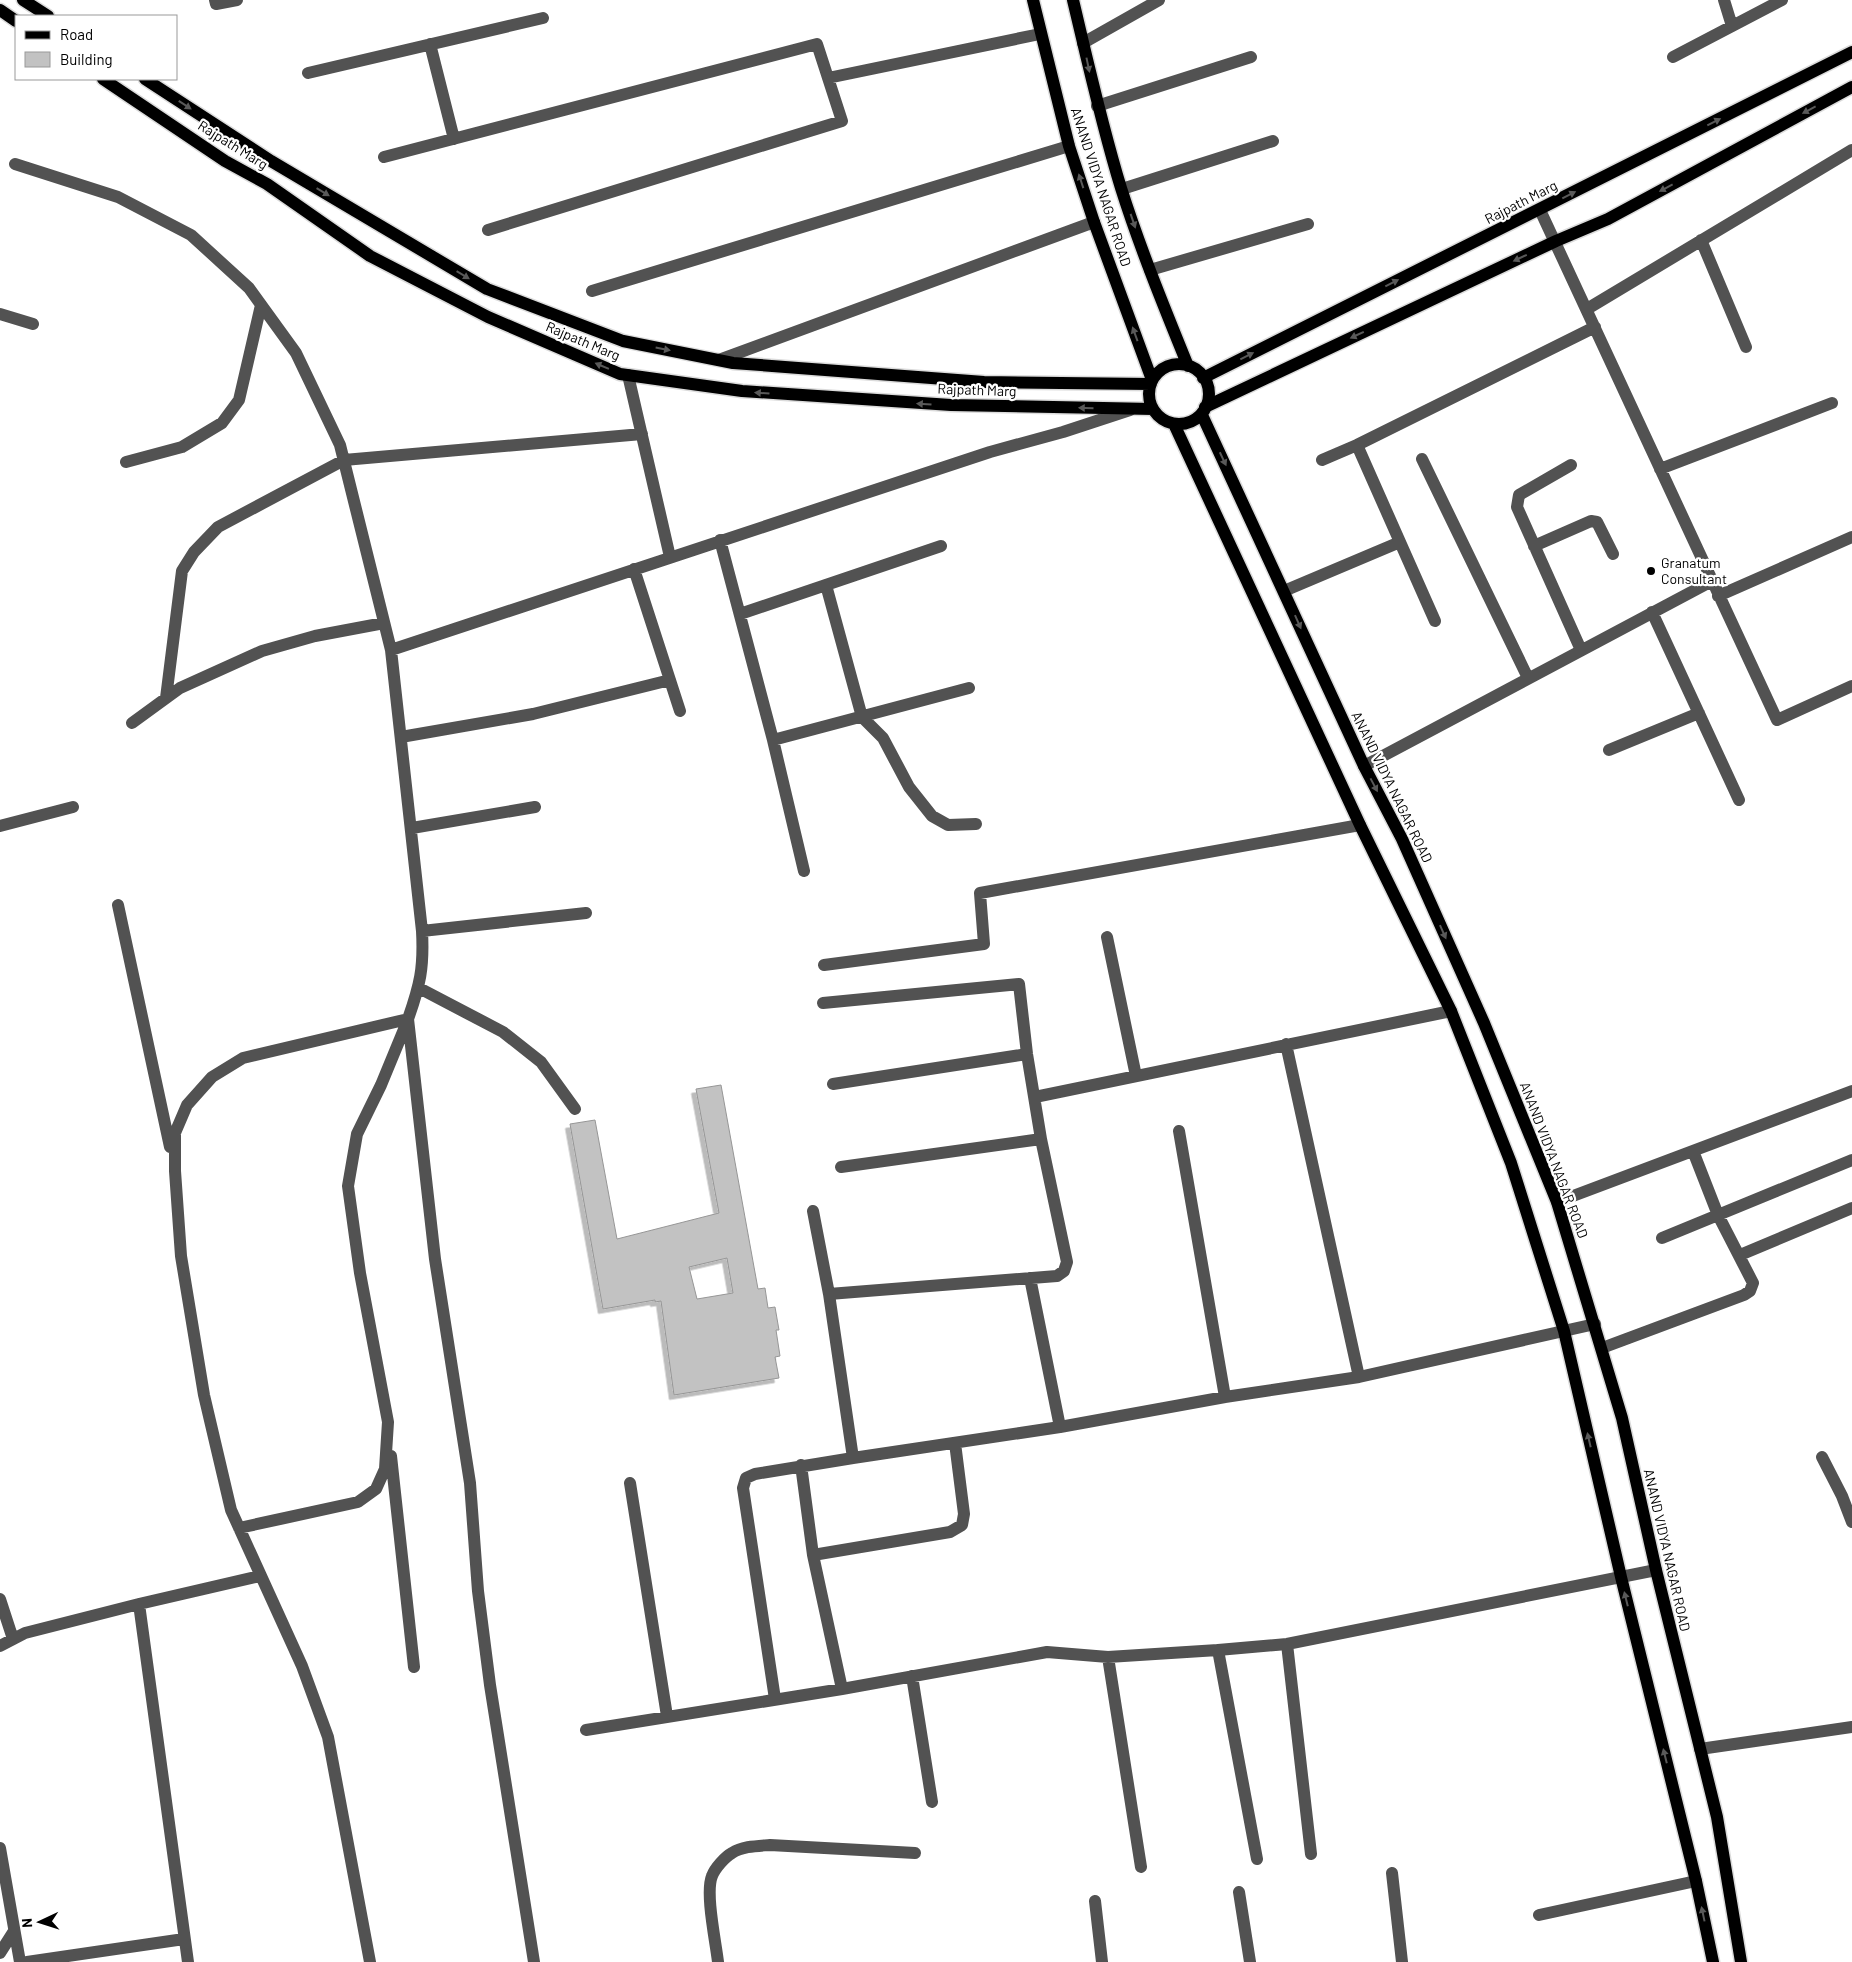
<svg xmlns="http://www.w3.org/2000/svg" width="1852" height="1962" font-family="Barlow,sans-serif">
	<defs>
		<filter id="shadow"><feDropShadow dx="-4.5" dy="4.5" stdDeviation="0" flood-color="#0004"/></filter>
	</defs>
	<rect width="100%" height="100%" fill="#fff"/>
	<path fill="#c2c2c2" stroke="#969696" fill-rule="evenodd" filter="url(#shadow)" d="M 721,1085 L 758,1289 L 765,1288 L 768,1308 L 775,1307 L 779,1330 L 776,1330 L 780,1356 L 775,1357 L 779,1378 L 674,1395 L 661,1301 L 655,1302 L 655,1300 L 603,1309 L 570,1124 L 595,1120 L 617,1239 L 719,1213 L 696,1089 ZM 727,1258 L 733,1293 L 697,1299 L 689,1267 Z"/>
	<g fill="none" stroke-linecap="round" stroke-linejoin="round">
		<defs>
			<path id="major" d="M 23,0 L 48,16
				M 1033,0 L 1069,146 L 1094,222 L 1152,380
				M 1073,0 C 1088,63 1102,126 1121,188 C 1140,248 1164,307 1188,366
				M 0,10 L 16,21
				M 103,79 L 225,161 L 267,184 L 370,256 L 488,317 L 620,374 L 742,391 L 951,405 L 1153,409
				M 145,79 L 271,161 L 487,289 L 623,341 L 733,363 L 984,382 L 1151,384
				M1149 394a30 30 0 1 1 60 0a30 30 0 1 1-60 0Z
				M 1203,378 L 1852,52
				M 1205,407 L 1556,241 L 1608,219 L 1852,87
				M 1202,415 L 1364,766 L 1402,839 L 1484,1023 L 1557,1202 L 1622,1418 L 1656,1570 L 1717,1817 L 1741,1962
				M 1174,424 L 1360,825 L 1451,1011 L 1511,1163 L 1564,1331 L 1621,1577 L 1696,1881 L 1713,1962"/>
		</defs>
		<use href="#major" stroke="#dbdbdb" stroke-width="15"/>
		<path stroke="#525252" stroke-width="12" d="M 215,0 L 216,4 L 237,0
			M 1724,0 L 1732,26
			M 1083,43 L 1159,0
			M 430,44 L 454,139
			M 1673,57 L 1782,0
			M 308,73 L 543,18
			M 828,78 L 1040,34
			M 1097,106 L 1251,57
			M 384,157 L 817,44 L 842,121 L 488,230
			M 15,164 L 118,197 L 191,235 L 249,288 L 296,353 L 340,445 L 391,650 L 422,931 C 424,968 420,985 408,1019 L 243,1058 L 212,1077 L 187,1105 L 175,1133 L 175,1171 L 181,1256 L 204,1395 L 231,1510 L 302,1666 L 328,1737 L 370,1962
			M 1122,189 L 1273,141
			M 1540,210 L 1777,720 L 1852,686
			M 1701,240 L 1746,347
			M 1150,270 L 1308,224
			M 592,291 L 1069,146
			M 1587,309 L 1852,150
			M 0,314 L 33,324
			M 719,360 L 1094,222
			M 628,375 L 670,557
			M 1357,445 L 1435,621
			M 1422,459 L 1528,678
			M 1322,460 L 1357,445 L 1595,327
			M 126,462 L 182,447 L 222,423 L 239,400 L 261,305
			M 1571,465 L 1519,495 L 1517,507 L 1581,650
			M 1660,469 L 1832,403
			M 720,540 L 773,740 L 804,871
			M 1534,546 L 1591,521 L 1597,522 L 1613,554
			M 634,569 L 680,711
			M 826,585 L 862,717 L 883,738 L 909,787 L 932,816 L 948,825 L 976,824
			M 1284,591 L 1400,542
			M 1718,596 L 1852,537
			M 1652,612 L 1739,800
			M 740,614 L 941,546
			M 391,650 L 990,452 L 1063,432 L 1130,410
			M 166,698 L 182,571 L 194,552 L 218,527 L 344,460 L 642,434
			M 132,723 L 180,688 L 262,651 L 315,636 L 384,623
			M 401,737 L 533,714 L 670,680
			M 773,740 L 969,688
			M 1609,750 L 1699,713
			M 1364,766 L 1712,581
			M 0,826 L 73,807
			M 412,828 L 535,807
			M 118,905 L 170,1147
			M 422,931 L 586,913
			M 1107,937 L 1136,1076
			M 824,965 L 984,944 L 980,893 L 1360,825
			M 419,988 L 503,1032 L 541,1062 L 575,1109
			M 823,1003 L 1019,984 L 1027,1054 L 1041,1139 L 1067,1262 L 1064,1271 L 1057,1276 L 829,1294
			M 408,1019 L 435,1259 L 470,1483 L 478,1591 L 490,1685 L 534,1962
			M 1286,1044 L 1359,1377
			M 833,1084 L 1027,1054
			M 1035,1097 L 1451,1011
			M 1179,1131 L 1225,1397
			M 841,1167 L 1041,1139
			M 1557,1202 L 1852,1091
			M 813,1211 L 829,1294 L 853,1458 L 1060,1427 L 1225,1397 L 1359,1377 L 1595,1324
			M 1662,1238 L 1852,1160
			M 1740,1255 L 1852,1208
			M 1030,1278 L 1060,1427
			M 1602,1348 L 1744,1295 L 1750,1291 L 1753,1283 L 1718,1215 L 1693,1151
			M 391,1456 L 414,1667
			M 1822,1457 L 1842,1496 L 1852,1522
			M 801,1465 L 813,1555 L 842,1689
			M 630,1483 L 667,1716
			M 239,1528 L 358,1502 L 376,1489 L 385,1469 L 388,1422 L 360,1273 L 348,1186 L 357,1134 L 381,1085 L 407,1022
			M 813,1555 L 950,1532 L 962,1525 L 964,1514 L 955,1443
			M 0,1599 L 13,1639
			M 139,1604 L 188,1962
			M 1287,1644 L 1311,1854
			M 0,1646 L 25,1633 L 139,1604 L 260,1576
			M 1218,1650 L 1257,1859
			M 1108,1657 L 1141,1867
			M 912,1676 L 932,1802
			M 775,1699 L 743,1488 L 746,1478 L 755,1474 L 853,1458
			M 586,1730 L 842,1689 L 1047,1652 L 1108,1657 L 1218,1650 L 1287,1644 L 1656,1570
			M 1700,1749 L 1852,1727
			M 0,1848 L 20,1962
			M 1392,1873 L 1402,1962
			M 1239,1892 L 1250,1962
			M 1095,1901 L 1102,1962
			M 1539,1915 L 1696,1881
			M 0,1953 L 14,1931
			M 27,1962 L 184,1939
			M 718,1962 C 716,1943 705,1893 712,1876 C 715,1868 725,1857 732,1853 C 743,1846 758,1846 770,1845 L 915,1853"/>
		<use href="#major" stroke="#000" stroke-width="12"/>
	</g>
	<defs><path id="oneway-solid" d="M-6-.8H1V-3.2L6.5 0L1 3.2V.8H-6Z" transform="scale(1.25)"/></defs>
	<g fill="#595959">
		<use href="#oneway-solid" transform="translate(1088 65) rotate(78)"/>
		<use href="#oneway-solid" transform="translate(185 105) rotate(33)"/>
		<use href="#oneway-solid" transform="translate(1809 110) rotate(152)"/>
		<use href="#oneway-solid" transform="translate(1714 122) rotate(-27)"/>
		<use href="#oneway-solid" transform="translate(1081 181) rotate(-108)"/>
		<use href="#oneway-solid" transform="translate(1666 188) rotate(152)"/>
		<use href="#oneway-solid" transform="translate(323 192) rotate(31)"/>
		<use href="#oneway-solid" transform="translate(1569 195) rotate(-27)"/>
		<use href="#oneway-solid" transform="translate(1133 221) rotate(71)"/>
		<use href="#oneway-solid" transform="translate(1520 258) rotate(155)"/>
		<use href="#oneway-solid" transform="translate(463 275) rotate(31)"/>
		<use href="#oneway-solid" transform="translate(1392 283) rotate(-27)"/>
		<use href="#oneway-solid" transform="translate(1135 334) rotate(-110)"/>
		<use href="#oneway-solid" transform="translate(1357 335) rotate(155)"/>
		<use href="#oneway-solid" transform="translate(663 349) rotate(11)"/>
		<use href="#oneway-solid" transform="translate(1247 356) rotate(-27)"/>
		<use href="#oneway-solid" transform="translate(602 366) rotate(-157)"/>
		<use href="#oneway-solid" transform="translate(762 393) rotate(-176)"/>
		<use href="#oneway-solid" transform="translate(924 404) rotate(-176)"/>
		<use href="#oneway-solid" transform="translate(1086 408) rotate(-179)"/>
		<use href="#oneway-solid" transform="translate(1223 459) rotate(65)"/>
		<use href="#oneway-solid" transform="translate(1298 622) rotate(66)"/>
		<use href="#oneway-solid" transform="translate(1374 785) rotate(62)"/>
		<use href="#oneway-solid" transform="translate(1443 932) rotate(66)"/>
		<use href="#oneway-solid" transform="translate(1589 1440) rotate(-103)"/>
		<use href="#oneway-solid" transform="translate(1626 1599) rotate(-104)"/>
		<use href="#oneway-solid" transform="translate(1665 1756) rotate(-104)"/>
		<use href="#oneway-solid" transform="translate(1703 1914) rotate(-102)"/>
	</g>
	<circle fill="#000" stroke="#fff" stroke-width="2" cx="1651" cy="571" r="5"/>
	<g text-anchor="middle" stroke-width="4.5" stroke-linejoin="round" paint-order="stroke">
		<g font-size="14" fill="#000" stroke="#fff">
			<text transform="translate(233 145) rotate(32)" y="5">Rajpath Marg</text>
			<text transform="translate(1101 187) rotate(72)" y="5">ANAND VIDYA NAGAR ROAD</text>
			<text transform="translate(1521 202) rotate(-27)" y="5">Rajpath Marg</text>
			<text transform="translate(583 341) rotate(23)" y="5">Rajpath Marg</text>
			<text transform="translate(977 390) rotate(2)" y="5">Rajpath Marg</text>
			<text transform="translate(1392 787) rotate(64)" y="5">ANAND VIDYA NAGAR ROAD</text>
			<text transform="translate(1554 1160) rotate(69)" y="5">ANAND VIDYA NAGAR ROAD</text>
			<text transform="translate(1667 1550) rotate(77)" y="5">ANAND VIDYA NAGAR ROAD</text>
		</g>
		<g font-size="14" fill="#000" stroke="#fff" text-anchor="start">
			<text x="1661" y="568">Granatum<tspan x="1661" dy="16">Consultant</tspan></text>
		</g>
	</g>
	<rect x="15" y="15" width="162" height="65" fill="#ffffff" stroke="#999999"/>
	<rect x="25" y="31" width="25" height="8" fill="#000000" stroke="#999999"/>
	<text x="60" y="40" font-size="15" fill="#000000">Road</text>
	<rect x="25" y="52" width="25" height="15" fill="#c2c2c2" stroke="#999999"/>
	<text x="60" y="65" font-size="15" fill="#000000">Building</text>
	<g transform="translate(40 1922) rotate(266)" stroke="#ffffff" stroke-width="4" paint-order="stroke">
	<path d="M0-4L9 19L0 12L-9 19Z" fill="#000000"/>
	<text y="-8" font-size="14" font-weight="bold" text-anchor="middle" fill="#000000">N</text>
	</g>
</svg>
